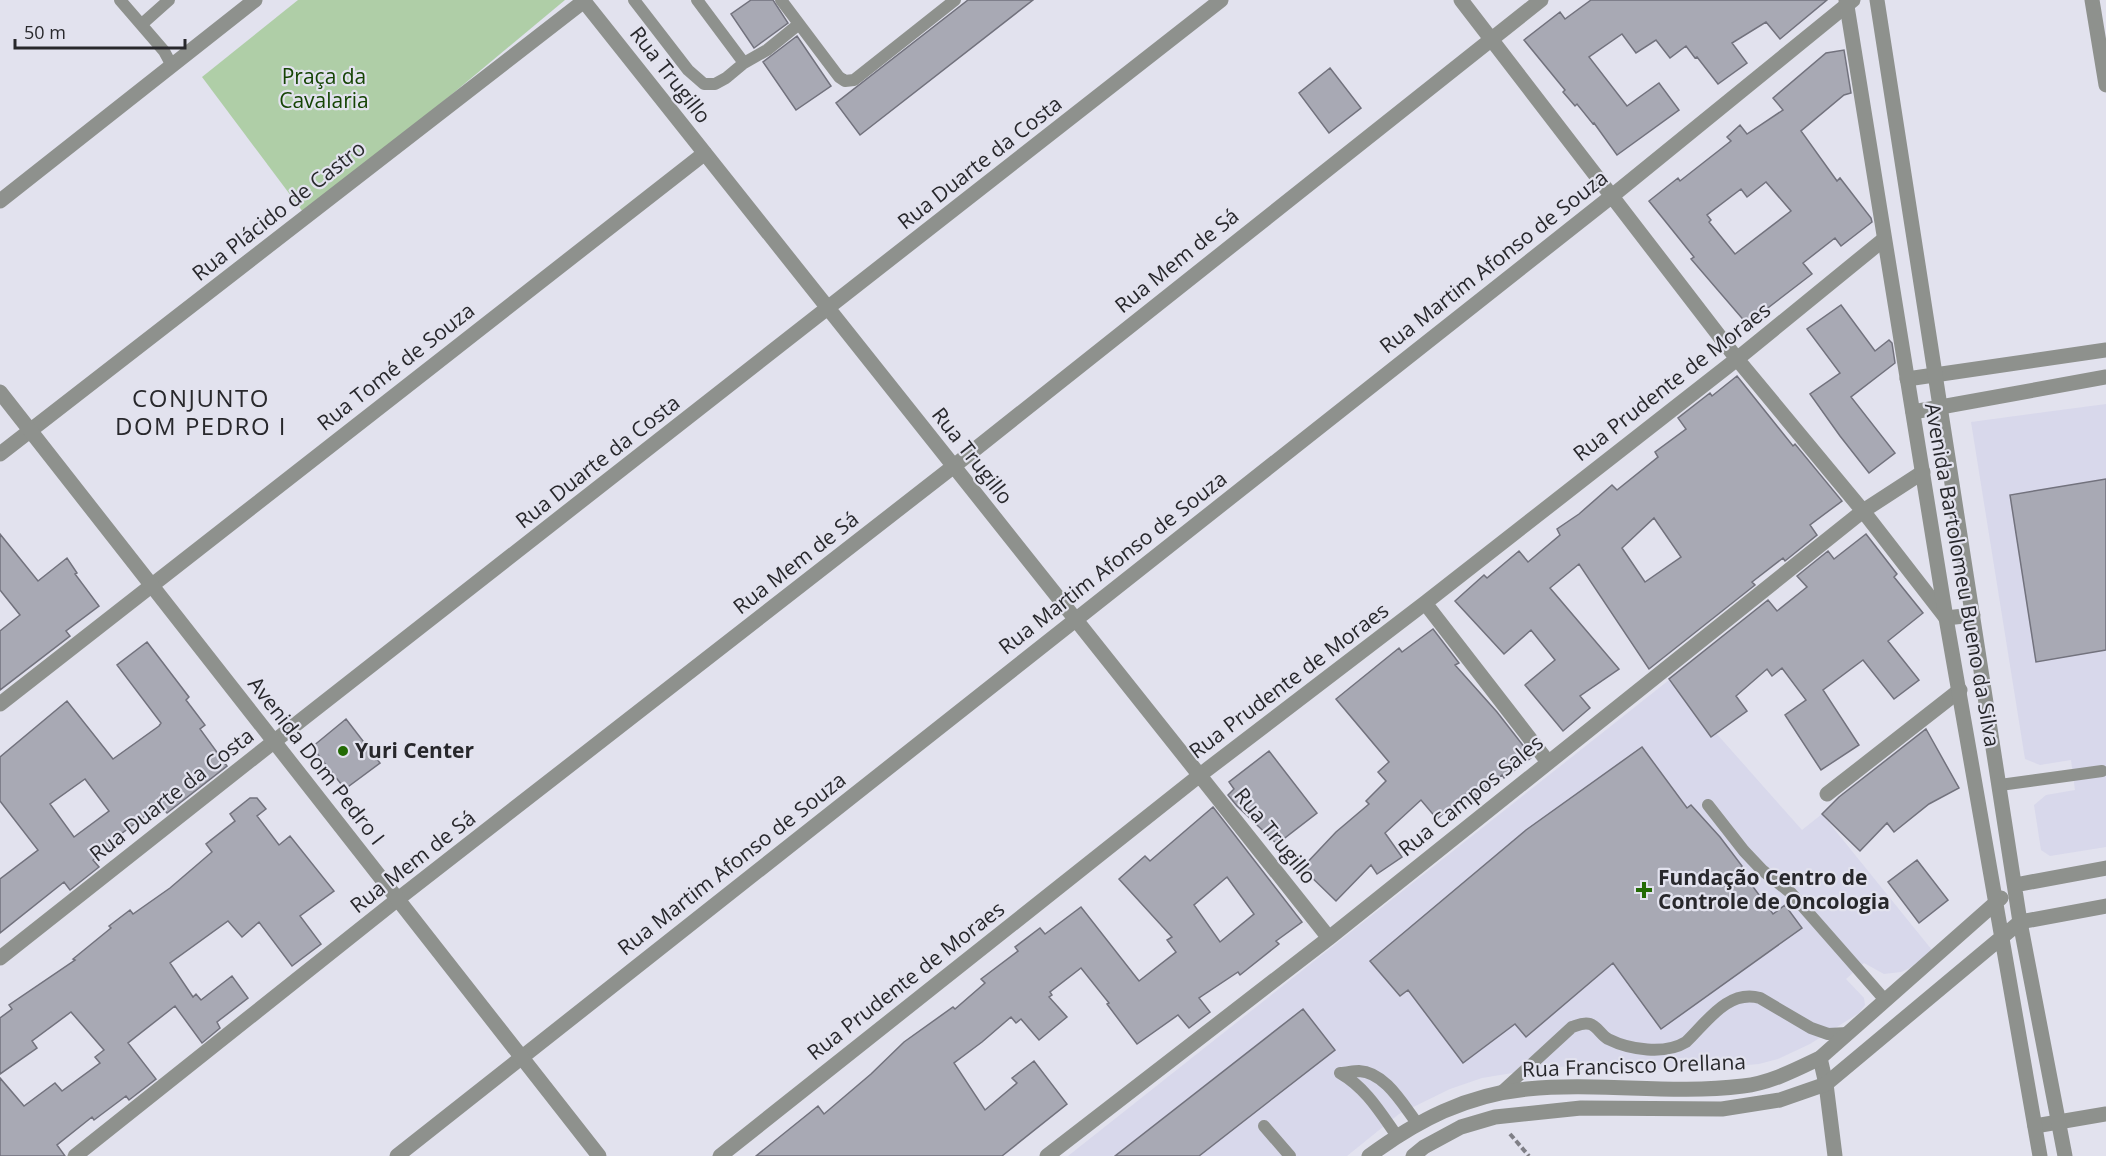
<svg xmlns="http://www.w3.org/2000/svg" width="2106" height="1156" font-family="'Open Sans',sans-serif">
	<rect width="100%" height="100%" fill="#e2e2ee"/>
	<path fill="#d8d8eb" d="M 2106,404 L 2106,847 L 2050,856 L 2041,850 L 2034,805 L 2046,795 L 2075,790 L 2071,760 L 2040,765 L 2025,759 L 1971,422 Z
		M 1669,680 L 1802,830 L 1822,814 L 1932,950 L 1910,968 L 1901,972 L 1884,974 L 1864,963 L 1846,979 L 1864,998 L 1865,1005 L 1859,1013 L 1810,1044 L 1778,1059 L 1759,1064 L 1700,1069 L 1669,1070 L 1604,1066 L 1548,1067 L 1482,1078 L 1450,1089 L 1399,1114 L 1347,1156 L 1068,1156 Z"/>
	<path fill="#afcea7" d="M 298,0 L 565,0 L 306,216 L 202,77 Z"/>
	<path fill="#a8a9b4" stroke="#72727d" stroke-width="1.5" fill-rule="evenodd" d="M 751,0 L 773,0 L 788,23 L 754,48 L 731,14 Z
		M 968,0 L 1033,0 L 860,135 L 836,103 Z
		M 1591,0 L 1827,0 L 1780,39 L 1766,22 L 1732,43 L 1747,63 L 1718,84 L 1697,57 L 1695,58 L 1686,46 L 1670,58 L 1656,40 L 1636,53 L 1622,34 L 1589,57 L 1627,106 L 1659,83 L 1679,110 L 1617,155 L 1594,123 L 1593,124 L 1577,104 L 1575,106 L 1563,92 L 1565,90 L 1524,40 L 1560,12 L 1565,19 Z
		M 797,36 L 831,86 L 796,110 L 763,62 Z
		M 1844,50 L 1851,93 L 1844,95 L 1801,131 L 1837,181 L 1840,178 L 1871,218 L 1872,222 L 1841,246 L 1835,238 L 1803,263 L 1812,274 L 1747,324 L 1691,259 L 1694,257 L 1649,201 L 1678,178 L 1680,181 L 1731,141 L 1727,137 L 1740,125 L 1747,134 L 1783,110 L 1773,98 L 1826,53 ZM 1766,182 L 1791,211 L 1735,254 L 1709,222 L 1711,220 L 1707,215 L 1741,189 L 1747,197 Z
		M 1330,68 L 1361,108 L 1329,133 L 1299,93 Z
		M 1841,305 L 1875,351 L 1889,340 L 1892,343 L 1895,363 L 1851,397 L 1895,453 L 1869,473 L 1840,436 L 1810,394 L 1840,373 L 1807,329 Z
		M 1737,376 L 1793,446 L 1795,444 L 1842,501 L 1810,525 L 1817,535 L 1785,561 L 1783,558 L 1752,582 L 1755,585 L 1649,669 L 1579,564 L 1550,588 L 1619,669 L 1580,696 L 1590,708 L 1563,731 L 1525,685 L 1555,660 L 1531,630 L 1504,654 L 1455,601 L 1484,575 L 1487,578 L 1519,551 L 1528,562 L 1560,535 L 1557,529 L 1579,514 L 1612,485 L 1617,490 L 1658,457 L 1655,452 L 1686,429 L 1678,418 L 1710,393 L 1712,396 ZM 1654,518 L 1681,557 L 1645,582 L 1622,548 Z
		M 2106,479 L 2106,650 L 2036,662 L 2010,495 Z
		M 0,534 L 38,581 L 67,558 L 77,573 L 75,574 L 99,606 L 66,631 L 70,636 L 0,690 L 0,631 L 20,615 L 0,590 Z
		M 1866,534 L 1897,574 L 1894,577 L 1923,613 L 1888,641 L 1919,680 L 1894,699 L 1863,660 L 1823,690 L 1859,745 L 1821,770 L 1785,715 L 1806,700 L 1782,668 L 1772,676 L 1767,669 L 1736,696 L 1747,711 L 1711,737 L 1669,679 L 1768,600 L 1777,611 L 1807,587 L 1797,576 L 1828,551 L 1834,559 Z
		M 1433,629 L 1459,663 L 1455,665 L 1497,712 L 1532,757 L 1504,778 L 1502,775 L 1467,802 L 1463,797 L 1437,819 L 1421,800 L 1385,833 L 1402,857 L 1377,874 L 1371,865 L 1336,901 L 1302,868 L 1336,832 L 1369,804 L 1366,801 L 1386,781 L 1378,772 L 1389,762 L 1336,699 L 1399,648 L 1402,652 Z
		M 147,642 L 189,697 L 186,700 L 205,725 L 200,729 L 227,766 L 167,813 L 160,805 L 121,834 L 123,837 L 93,860 L 99,867 L 70,890 L 64,882 L 0,933 L 0,879 L 38,850 L 0,801 L 0,757 L 67,701 L 113,759 L 159,726 L 161,723 L 117,665 ZM 85,779 L 109,811 L 74,837 L 50,804 Z
		M 346,719 L 380,763 L 345,789 L 312,747 Z
		M 1926,729 L 1959,788 L 1929,804 L 1894,832 L 1887,823 L 1860,851 L 1822,814 L 1839,797 Z
		M 1642,747 L 1687,808 L 1691,805 L 1720,837 L 1742,866 L 1740,869 L 1773,914 L 1785,905 L 1802,928 L 1661,1029 L 1613,963 L 1526,1037 L 1515,1024 L 1463,1063 L 1408,990 L 1400,996 L 1370,961 L 1526,830 Z
		M 1269,751 L 1317,813 L 1277,844 L 1237,806 L 1228,795 L 1234,789 L 1229,782 Z
		M 250,798 L 257,798 L 266,809 L 257,816 L 279,845 L 290,836 L 334,891 L 300,916 L 321,944 L 292,966 L 259,922 L 242,937 L 228,921 L 170,963 L 193,997 L 196,994 L 201,1000 L 232,976 L 248,998 L 217,1022 L 220,1028 L 202,1043 L 175,1006 L 128,1043 L 156,1079 L 129,1100 L 126,1096 L 94,1120 L 92,1117 L 57,1145 L 65,1156 L 0,1156 L 0,1078 L 24,1106 L 55,1083 L 62,1091 L 100,1063 L 95,1057 L 104,1050 L 71,1012 L 32,1041 L 37,1048 L 0,1074 L 0,1018 L 12,1009 L 9,1005 L 75,960 L 73,959 L 111,928 L 109,926 L 130,910 L 133,914 L 170,888 L 212,852 L 206,844 L 235,821 L 230,814 Z
		M 1213,807 L 1302,922 L 1276,941 L 1279,944 L 1240,975 L 1238,972 L 1199,998 L 1210,1012 L 1189,1028 L 1178,1015 L 1137,1044 L 1107,1004 L 1109,1003 L 1081,968 L 1050,992 L 1052,995 L 1049,997 L 1067,1017 L 1039,1040 L 1021,1019 L 1016,1023 L 1011,1017 L 982,1042 L 954,1063 L 985,1110 L 1017,1083 L 1012,1078 L 1034,1061 L 1067,1104 L 1002,1156 L 756,1156 L 818,1106 L 824,1114 L 871,1074 L 904,1042 L 953,1007 L 955,1009 L 985,983 L 981,979 L 1018,951 L 1015,947 L 1040,928 L 1045,934 L 1081,907 L 1139,981 L 1176,952 L 1167,940 L 1172,937 L 1119,879 L 1145,856 L 1150,861 ZM 1227,877 L 1254,914 L 1220,942 L 1194,905 Z
		M 1917,860 L 1948,900 L 1919,923 L 1888,882 Z
		M 1303,1009 L 1335,1050 L 1199,1156 L 1115,1156 Z"/>
	<g fill="none" stroke-linecap="round" stroke-linejoin="round">
		<path stroke="#7f7f86" stroke-width="4" stroke-dasharray="6 3" stroke-linecap="butt" d="M 1510,1134 L 1529,1156"/>
		<path stroke="#8e918d" stroke-width="12" d="M 120,0 L 164,51 L 172,66
			M 634,0 L 688,70 L 704,84 L 715,84 L 726,78 L 744,63
			M 697,0 L 744,63 L 767,50 L 799,24
			M 781,0 L 839,77 L 845,81 L 854,80 L 955,0
			M 142,24 L 169,0
			M 2000,785 L 2102,771
			M 1708,805 L 1744,851 L 1762,870 L 1791,893 L 1885,1000
			M 1340,1073 C 1346,1073 1353,1071 1359,1071 C 1385,1072 1403,1105 1417,1123
			M 1340,1073 C 1366,1088 1380,1112 1397,1136
			M 1499,1094 L 1572,1027 C 1578,1025 1583,1022 1590,1024 C 1597,1026 1601,1035 1608,1039 C 1630,1050 1665,1055 1686,1042 C 1707,1022 1728,989 1760,998 L 1811,1028 L 1828,1034 L 1848,1033
			M 1264,1126 L 1290,1156"/>
		<path stroke="#8e918d" stroke-width="15" d="M 583,0 L 1329,938
			M 1461,0 L 1737,359 L 1863,511 L 1946,618 L 1973,615
			M 2092,0 L 2106,85
			M 0,201 L 255,0
			M 1907,379 L 2106,350
			M 1913,412 L 2106,377
			M 0,454 L 584,1
			M 1425,603 L 1548,762
			M 0,704 L 705,153
			M 1827,794 L 1960,690
			M 0,958 C 405,636 815,320 1221,0
			M 1820,1058 L 1826,1084 L 1835,1156
			M 2035,1126 L 2106,1114
			M 75,1156 L 398,899 L 954,466 L 1541,0
			M 397,1156 L 1612,196 L 1853,0
			M 720,1156 L 1200,775 L 1425,603 L 1737,359 L 1883,240
			M 1047,1156 L 1329,938 L 1863,511 L 1923,472"/>
		<path stroke="#8e918d" stroke-width="15" d="M 1846,0 L 1946,618 L 2040,1156
			M 1877,0 L 2020,922 L 2065,1156
			M 0,392 L 599,1156
			M 2015,885 L 2106,868
			M 1369,1156 C 1418,1120 1466,1095 1527,1089 C 1599,1082 1671,1095 1743,1086 C 1770,1083 1795,1070 1820,1058 L 2001,898
			M 1413,1156 L 1424,1147 L 1461,1127 L 1495,1117 L 1581,1108 L 1722,1109 L 1780,1100 L 1826,1084 L 2020,922 L 2106,906"/>
	</g>
	<g fill="#236a04" stroke="#e2e2ee" stroke-width="2">
		<circle cx="343" cy="751" r="6"/>
		<path d="M1641 881h6v6h6v6h-6v6h-6v-6h-6v-6h6z"/>
	</g>
	<g text-anchor="middle" stroke-width="4.5" stroke-linejoin="round" paint-order="stroke">
		<g font-size="21" fill="#28282c" stroke="#e2e2ee">
			<text transform="translate(670 75) rotate(52)" y="7">Rua Trugillo</text>
			<text transform="translate(980 163) rotate(-38)" y="7">Rua Duarte da Costa</text>
			<text transform="translate(279 211) rotate(-38)" y="7">Rua Plácido de Castro</text>
			<text transform="translate(1177 261) rotate(-39)" y="7">Rua Mem de Sá</text>
			<text transform="translate(1494 262) rotate(-38)" y="7">Rua Martim Afonso de Souza</text>
			<text transform="translate(396 367) rotate(-38)" y="7">Rua Tomé de Souza</text>
			<text transform="translate(1672 382) rotate(-38)" y="7">Rua Prudente de Moraes</text>
			<text transform="translate(972 456) rotate(52)" y="7">Rua Trugillo</text>
			<text transform="translate(598 462) rotate(-38)" y="7">Rua Duarte da Costa</text>
			<text transform="translate(796 563) rotate(-38)" y="7">Rua Mem de Sá</text>
			<text transform="translate(1113 563) rotate(-38)" y="7">Rua Martim Afonso de Souza</text>
			<text transform="translate(1962 575) rotate(80)" y="7">Avenida Bartolomeu Bueno da Silva</text>
			<text transform="translate(1289 681) rotate(-37)" y="7">Rua Prudente de Moraes</text>
			<text transform="translate(316 761) rotate(52)" y="7">Avenida Dom Pedro I</text>
			<text transform="translate(172 795) rotate(-38)" y="7">Rua Duarte da Costa</text>
			<text transform="translate(1471 796) rotate(-39)" y="7">Rua Campos Sales</text>
			<text transform="translate(1275 836) rotate(51)" y="7">Rua Trugillo</text>
			<text transform="translate(413 862) rotate(-38)" y="7">Rua Mem de Sá</text>
			<text transform="translate(732 864) rotate(-38)" y="7">Rua Martim Afonso de Souza</text>
			<text transform="translate(906 981) rotate(-38)" y="7">Rua Prudente de Moraes</text>
			<text transform="translate(1634 1066) rotate(-2)" y="7">Rua Francisco Orellana</text>
		</g>
		<g font-size="21" fill="#154404" stroke="#e2e2ee">
			<text x="324" y="84">Praça da<tspan x="324" dy="24">Cavalaria</tspan></text>
		</g>
		<g font-size="21" font-weight="bold" fill="#28282c" stroke="#e2e2ee" text-anchor="start">
			<text x="355" y="758">Yuri Center</text>
			<text x="1658" y="885">Fundação Centro de<tspan x="1658" dy="24">Controle de Oncologia</tspan></text>
		</g>
		<g font-size="24" letter-spacing="1.5" fill="#28282c" stroke="#e2e2ee">
			<text x="201" y="407">CONJUNTO<tspan x="201" dy="28">DOM PEDRO I</tspan></text>
		</g>
	</g>
	<path d="M15 39v9h170v-9" fill="none" stroke="#28282c" stroke-width="3"/>
	<text x="24" y="39" font-size="18" fill="#28282c" stroke="#e2e2ee" stroke-width="4.5" paint-order="stroke">50 m</text>
</svg>
